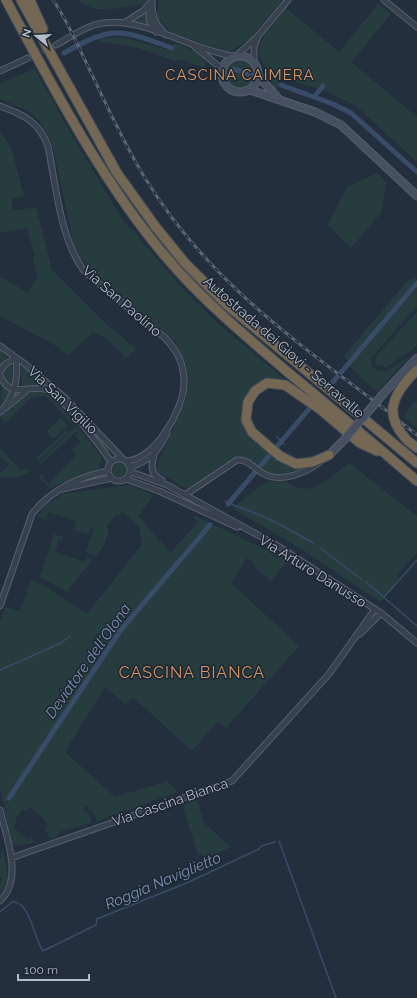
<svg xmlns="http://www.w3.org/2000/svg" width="417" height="998" font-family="Raleway,sans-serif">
	<rect width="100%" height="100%" fill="#242f3e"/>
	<path fill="#263c3f" d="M 79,0 L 147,0 L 144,4 C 125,6 94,17 79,0 Z
		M 159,0 L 282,0 L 249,40 L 229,52 L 170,32 L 157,17 Z
		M 378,4 L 391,14 L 351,62 L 417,117 L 417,162 L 355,105 L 326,91 L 282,78 L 276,90 L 272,85 L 259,54 L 259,47 L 265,35 L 286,8 L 339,52 Z
		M 146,10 L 147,19 L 151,27 L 132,22 Z
		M 123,37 L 171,51 L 174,43 C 188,48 199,52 207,65 L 205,66 L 206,70 L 202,70 L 200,66 L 181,60 L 175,61 L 138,48 L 99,41 L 100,38 Z
		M226 73a15 15 0 1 1 30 0a15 15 0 1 1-30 0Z
		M 35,69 L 70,132 L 121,217 L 183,289 L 215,321 L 289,383 L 266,382 L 242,417 C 259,437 275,464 301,469 C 291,472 275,477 265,472 C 257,468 251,458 242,458 C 227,457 201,481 189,490 L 155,470 L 186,399 L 189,384 L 187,366 L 175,341 L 112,288 L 88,266 L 79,255 L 74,245 L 52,143 L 40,122 L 28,111 L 0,99 L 0,83 Z
		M 0,132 L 11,147 L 24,196 L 11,199 L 13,211 L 36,207 L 52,270 L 104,322 L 136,349 L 126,358 L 106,338 L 93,332 L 68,355 L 49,341 L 37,336 L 0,316 L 0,279 L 3,278 L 28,293 L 37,277 L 33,258 L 35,257 L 27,228 L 0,233 Z
		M 377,173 L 387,182 L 381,213 L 351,248 L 328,225 L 347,187 Z
		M 415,278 L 417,281 L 348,361 L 343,357 L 408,280 Z
		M 417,287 L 417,306 L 371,358 L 371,365 L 377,370 L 388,371 L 411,355 L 377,392 L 349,366 Z
		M 417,312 L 417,346 L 387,367 L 376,365 L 375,363 L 376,356 Z
		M 0,348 L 7,359 L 1,365 L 0,365 Z
		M 9,365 L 13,368 L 11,385 L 4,377 L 4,371 Z
		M 22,365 L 46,385 L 22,387 L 21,367 Z
		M 2,384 L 11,391 L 0,409 Z
		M 36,392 L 50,395 L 57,402 L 101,456 L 101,460 L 98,469 L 49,488 L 40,478 L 40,474 L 45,475 L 42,477 L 48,484 L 76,455 L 72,450 L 81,442 L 75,436 L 79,433 L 77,431 L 41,464 L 40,462 L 75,427 L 46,396 L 31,398 L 5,423 L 0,417 L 25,395 Z
		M 414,401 L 417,403 L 417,428 L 404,417 Z
		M 80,417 L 81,418 L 111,450 L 106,452 Z
		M 61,418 L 68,426 L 53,439 L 46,432 Z
		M 67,430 L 69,432 L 38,461 L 36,458 Z
		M 0,448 L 21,471 L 26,469 L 27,471 L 29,469 L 31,470 C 24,477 9,479 0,477 L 0,473 L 9,465 L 0,456 Z
		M112 470a7 7 0 1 1 14 0a7 7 0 1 1-14 0Z
		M 349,463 L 417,516 L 417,552 L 397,576 L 400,579 L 380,602 L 301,549 L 232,508 L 266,482 L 286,481 C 309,501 330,477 349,463 Z
		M 129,485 L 153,495 L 139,516 L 158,539 L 171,552 L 198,522 L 194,518 L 196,516 L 288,561 L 271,581 L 254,567 L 255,565 L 247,558 L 231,583 L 299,646 L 226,728 L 218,721 L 192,751 L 133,697 L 125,704 L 105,687 L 65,752 L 115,797 L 167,781 L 178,792 L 97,821 L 93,812 L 86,806 L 83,810 L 89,815 L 92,823 L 59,832 L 58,836 L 50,839 L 45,828 L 48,826 L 45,820 L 30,807 L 26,811 L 23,809 L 15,819 L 17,822 L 13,827 L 28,840 L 30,837 L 34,843 L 15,846 L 11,842 L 0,787 L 0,621 L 5,607 L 20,611 L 31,580 L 43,585 L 87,614 L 142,544 L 139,527 L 122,512 L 118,516 L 116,515 L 106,527 L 109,529 L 104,546 L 96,556 L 86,552 L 94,528 L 90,527 L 88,534 L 73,530 L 76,521 L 49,512 L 46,520 L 37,517 L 46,505 L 62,494 Z
		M 54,534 L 63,537 L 62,541 L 59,540 L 55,552 L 85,562 L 87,557 L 92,560 L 69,589 L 68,592 L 40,577 Z
		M 197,800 L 204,823 L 231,847 L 206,858 L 198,854 L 182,805 Z
		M 3,849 L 8,879 L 0,894 L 0,882 L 3,878 L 0,876 L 0,860 L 2,856 L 0,854 Z"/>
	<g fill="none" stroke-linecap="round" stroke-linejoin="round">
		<path stroke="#394c67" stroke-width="1.5" d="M 277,437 L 284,444
			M 225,501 C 240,509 256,512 271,520 C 286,527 299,536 314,543
			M 320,548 L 361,579
			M 366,582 L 417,626
			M 384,597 L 417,560
			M 0,670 L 61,643 L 70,636
			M 279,841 L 336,998
			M 0,912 L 12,902 C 31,901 34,940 43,951 L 96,925 L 97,919 L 189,882 L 259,849 L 261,846 L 275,842"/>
		<path stroke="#394c67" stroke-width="5" d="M 64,53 C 114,25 119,29 172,48
			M 234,69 L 252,75
			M 281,85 L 333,104 L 351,113 L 417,172
			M 314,97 L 323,86
			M 332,383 L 417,283
			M 228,504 L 309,409
			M 9,798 L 120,631 L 210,525"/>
		<path stroke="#3a4453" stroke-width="5" stroke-dasharray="5 2.5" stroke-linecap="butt" d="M 28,58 L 56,45"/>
		<defs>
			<path id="street" d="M 384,0 L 417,27
				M 152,2 C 151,16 156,25 166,35
				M 149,10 L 149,20 L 156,32
				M 124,23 L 143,11 L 151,2
				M 56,45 C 68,38 80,30 94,25 C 138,12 189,50 233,56
				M 195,47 L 222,69
				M 236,56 L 258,36 L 288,0
				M 254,61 L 254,47 L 257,39
				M 0,71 L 28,58
				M 0,106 C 23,114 39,122 48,146 C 56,186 60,238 84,271 L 165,338 C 178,351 185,366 184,385 C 183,410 154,461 126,461
				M 0,346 L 25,364 L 65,398 L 123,459
				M 0,372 L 4,365 L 16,358
				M 0,375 C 10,401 29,383 48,390 C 62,396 102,448 111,462
				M 4,408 C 16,392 18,377 16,358
				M 0,412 L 26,391
				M 154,455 C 151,467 150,474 162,480
				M108 470a11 11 0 1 1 22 0a11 11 0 1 1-22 0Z
				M 130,467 C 152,460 157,452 167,433
				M 131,472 L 167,485 L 278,546 L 381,613 L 417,643
				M 126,479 L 159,491 L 237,527
				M 62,489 L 111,478
				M 185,495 L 237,460 C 249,459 254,469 264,474 C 281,483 305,473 319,463
				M 0,606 L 32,514 C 51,490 78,477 108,471
				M 360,634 L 381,613
				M 0,810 C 6,837 24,879 0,901
				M 11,858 L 232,781 L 329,674 L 375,609"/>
			<path id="secondary" d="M222 74a18 18 0 1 1 36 0a18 18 0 1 1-36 0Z
				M 259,77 L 278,98
				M 250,90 L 315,112 L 341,125 L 417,196
				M 384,393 L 417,358
				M 329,455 L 343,441"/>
			<path id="highway" d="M 6,0 C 55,91 110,197 180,273 C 212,308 248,338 284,369 C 329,406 373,443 417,481
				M 21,0 L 117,173 L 155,226 L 185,263 L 226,304 L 417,463
				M 30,0 L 43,29
				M 411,376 L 417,370
				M 408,441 L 417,448
				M 329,455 L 313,462 L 296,464 L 280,456 L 267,445 L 252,432 L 246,420 L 248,402 L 255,391 L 267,383 L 285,385 L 321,410 L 360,443 L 377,451"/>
		</defs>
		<use href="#street" stroke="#565f6c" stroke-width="7"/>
		<use href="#secondary" stroke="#565f6c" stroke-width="9"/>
		<use href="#highway" stroke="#434c59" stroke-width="11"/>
		<use href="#street" stroke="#38414e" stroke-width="5"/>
		<use href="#secondary" stroke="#465061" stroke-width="7"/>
		<use href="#highway" stroke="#746855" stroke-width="9"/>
		<defs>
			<path id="rail" d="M 53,0 C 65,17 74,37 83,56 C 103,97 121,139 145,178 C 208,281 293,339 387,411
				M 398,420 L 417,435"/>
		</defs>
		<use href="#rail" stroke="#5a6575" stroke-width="3"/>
		<use href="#rail" stroke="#1d2633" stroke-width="1.5" stroke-dasharray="4.5" stroke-linecap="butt"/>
		<defs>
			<path id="secondary-bridge" d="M 343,441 L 384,393"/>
			<path id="highway-bridge" d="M 408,441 C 385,417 390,399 411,376"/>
		</defs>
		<use href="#secondary-bridge" stroke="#565f6c" stroke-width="9" stroke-linecap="butt"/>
		<use href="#highway-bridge" stroke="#434c59" stroke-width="11" stroke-linecap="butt"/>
		<use href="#secondary-bridge" stroke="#465061" stroke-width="7"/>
		<use href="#highway-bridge" stroke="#746855" stroke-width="9"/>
	</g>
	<g text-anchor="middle" stroke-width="3" stroke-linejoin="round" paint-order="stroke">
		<g font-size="14" fill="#b4bcc9" stroke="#1d2633">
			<text transform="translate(122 301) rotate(41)" y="5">Via San Paolino</text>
			<text transform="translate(284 347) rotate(41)" y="5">Autostrada dei Giovi - Serravalle</text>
			<text transform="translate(63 400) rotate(44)" y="5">Via San Vigilio</text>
			<text transform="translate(313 571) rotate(32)" y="5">Via Arturo Danusso</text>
			<text transform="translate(170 802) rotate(-19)" y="5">Via Cascina Bianca</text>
		</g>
		<g font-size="15" letter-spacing="1" fill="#d59563" stroke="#1d2633">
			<text x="240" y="80">CASCINA CAIMERA</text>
		</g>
		<g font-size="15" font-style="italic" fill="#7c92b1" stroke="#1d2633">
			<text transform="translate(88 661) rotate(-55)" y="5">Deviatore dell'Olona</text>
			<text transform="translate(163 881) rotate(-23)" y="5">Roggia Naviglietto</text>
		</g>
		<g font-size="16" letter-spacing="1" fill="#d59563" stroke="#1d2633">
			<text x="192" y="678">CASCINA BIANCA</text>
		</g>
	</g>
	<g transform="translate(36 36) rotate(288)" stroke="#1d2633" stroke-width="3" paint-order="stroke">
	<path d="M0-3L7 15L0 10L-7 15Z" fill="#b4bcc9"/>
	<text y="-6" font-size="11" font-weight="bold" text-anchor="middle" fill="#b4bcc9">N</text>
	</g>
	<path d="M18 974v6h71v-6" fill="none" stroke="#b4bcc9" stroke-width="2"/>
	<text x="24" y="974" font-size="12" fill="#b4bcc9" stroke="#1d2633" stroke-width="3" paint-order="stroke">100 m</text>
</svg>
